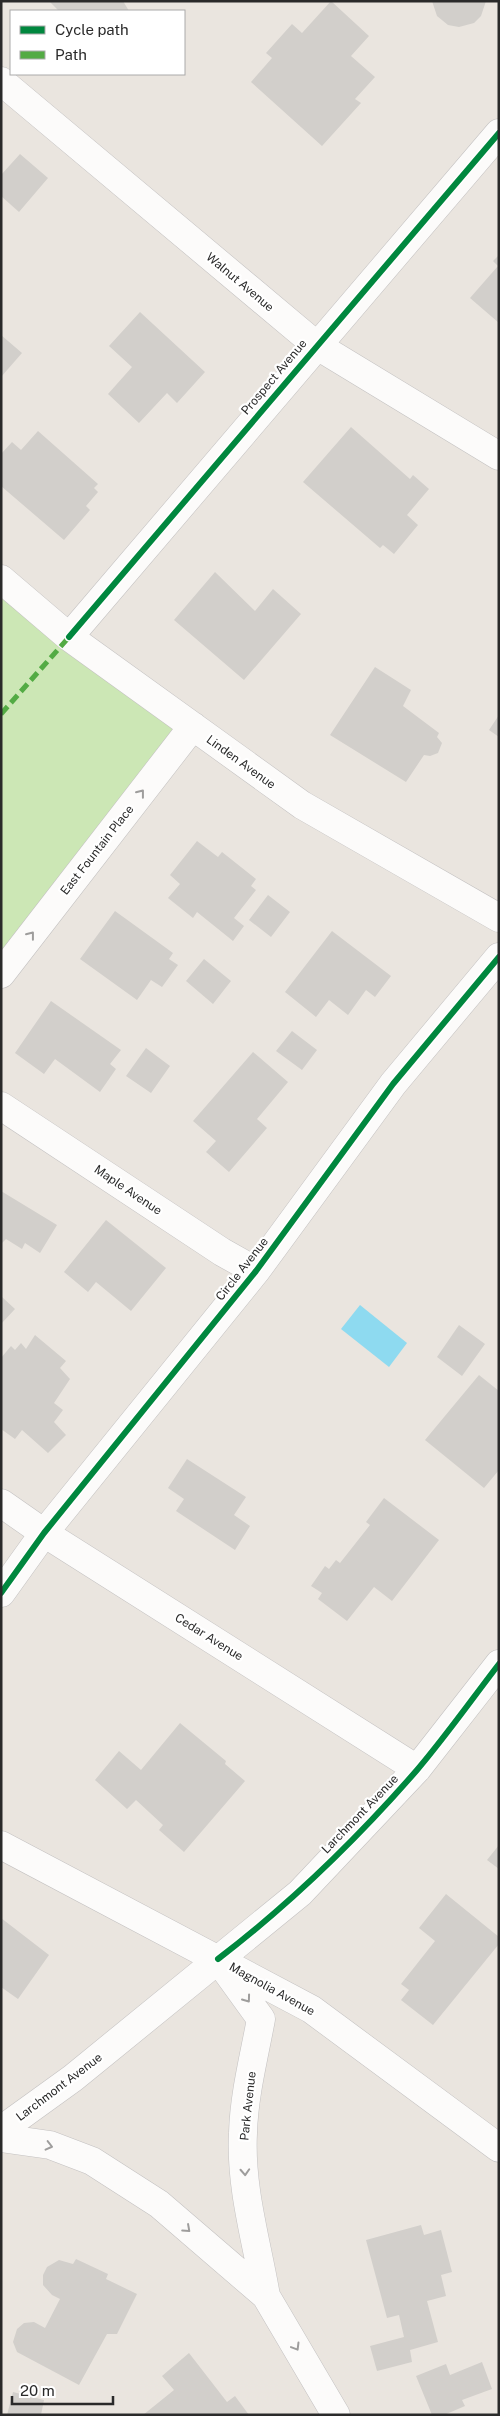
<svg xmlns="http://www.w3.org/2000/svg" width="500" height="2416" font-family="'Public Sans',sans-serif">
	<rect width="100%" height="100%" fill="#eae5df"/>
	<path fill="#cce7b5" d="M 1,592 L 179,728 L 1,958 Z"/>
	<path fill="#8edaf0" d="M 360,1305 L 407,1343 L 389,1367 L 341,1329 Z"/>
	<path fill="#d2cfcb" d="M 49,1 L 123,1 L 129,11 L 59,11 Z
		M 331,1 L 369,36 L 351,56 L 375,77 L 355,99 L 361,103 L 322,146 L 251,82 L 272,58 L 266,53 L 292,24 L 302,33 Z
		M 432,1 L 486,1 L 481,16 L 474,23 L 459,27 L 448,25 L 437,16 Z
		M 20,154 L 48,178 L 19,212 L 1,196 L 1,175 Z
		M 499,255 L 499,323 L 470,298 L 498,266 L 493,261 Z
		M 140,312 L 205,372 L 177,403 L 167,393 L 139,423 L 108,394 L 132,367 L 109,346 Z
		M 1,335 L 22,353 L 1,377 Z
		M 351,427 L 410,479 L 413,475 L 429,489 L 407,515 L 418,525 L 394,554 L 383,545 L 380,548 L 303,482 Z
		M 38,431 L 98,484 L 94,488 L 98,492 L 86,506 L 90,510 L 64,540 L 1,486 L 1,454 L 12,442 L 21,450 Z
		M 215,572 L 255,611 L 273,589 L 301,614 L 244,680 L 174,620 Z
		M 375,667 L 411,690 L 403,706 L 439,733 L 437,737 L 442,743 L 438,753 L 430,756 L 424,755 L 406,782 L 330,735 Z
		M 499,715 L 499,737 L 489,730 Z
		M 197,841 L 218,857 L 222,852 L 256,879 L 251,886 L 256,890 L 234,918 L 244,926 L 233,941 L 197,912 L 193,918 L 168,898 L 180,884 L 170,875 Z
		M 268,895 L 290,912 L 271,937 L 249,920 Z
		M 115,911 L 173,953 L 169,959 L 178,965 L 162,987 L 151,980 L 137,1000 L 80,959 Z
		M 332,931 L 391,976 L 375,997 L 366,990 L 348,1015 L 329,1000 L 316,1017 L 285,992 Z
		M 204,959 L 231,981 L 213,1004 L 186,981 Z
		M 51,1001 L 121,1050 L 110,1064 L 116,1069 L 100,1092 L 55,1059 L 44,1074 L 15,1053 Z
		M 292,1031 L 317,1050 L 302,1070 L 276,1051 Z
		M 146,1048 L 170,1066 L 151,1093 L 126,1076 Z
		M 253,1052 L 288,1082 L 257,1119 L 267,1128 L 229,1172 L 206,1152 L 216,1141 L 193,1121 Z
		M 1,1191 L 57,1225 L 40,1253 L 25,1243 L 22,1249 L 6,1239 L 1,1244 Z
		M 106,1220 L 166,1268 L 131,1311 L 96,1282 L 88,1292 L 64,1272 Z
		M 2,1297 L 15,1309 L 1,1324 L 1,1298 Z
		M 459,1325 L 485,1344 L 462,1376 L 437,1357 Z
		M 35,1335 L 66,1361 L 60,1368 L 70,1379 L 54,1403 L 63,1410 L 54,1422 L 66,1435 L 48,1453 L 22,1430 L 15,1439 L 1,1429 L 1,1358 L 11,1346 L 15,1350 L 21,1343 L 26,1349 Z
		M 479,1375 L 499,1391 L 499,1470 L 484,1488 L 425,1440 Z
		M 187,1459 L 246,1497 L 234,1515 L 250,1526 L 235,1550 L 176,1511 L 184,1499 L 168,1488 Z
		M 384,1498 L 439,1540 L 392,1601 L 374,1587 L 347,1621 L 318,1599 L 322,1593 L 311,1586 L 325,1566 L 329,1569 L 336,1560 L 340,1563 L 370,1525 L 366,1522 Z
		M 180,1723 L 226,1761 L 225,1764 L 245,1781 L 184,1852 L 159,1830 L 163,1825 L 136,1800 L 127,1809 L 95,1780 L 119,1751 L 141,1770 Z
		M 499,1845 L 499,1869 L 487,1860 Z
		M 446,1894 L 499,1937 L 499,1944 L 433,2025 L 401,2000 L 409,1990 L 401,1984 L 435,1941 L 419,1928 Z
		M 1,1918 L 49,1955 L 18,1999 L 1,1987 Z
		M 421,2225 L 424,2235 L 441,2230 L 452,2272 L 441,2275 L 446,2296 L 427,2301 L 438,2342 L 410,2350 L 412,2362 L 377,2371 L 370,2346 L 404,2337 L 399,2315 L 387,2318 L 366,2240 Z
		M 76,2259 L 108,2274 L 106,2279 L 137,2294 L 117,2334 L 107,2334 L 79,2385 L 17,2352 L 13,2342 L 17,2329 L 24,2323 L 34,2322 L 45,2328 L 60,2299 L 52,2295 L 43,2285 L 43,2275 L 47,2267 L 59,2260 L 73,2264 Z
		M 189,2353 L 227,2402 L 235,2396 L 249,2415 L 143,2415 L 174,2390 L 162,2376 Z
		M 482,2362 L 492,2389 L 462,2400 L 465,2406 L 444,2415 L 432,2415 L 416,2376 L 446,2364 L 450,2375 Z
		M 13,2392 L 44,2400 L 41,2415 L 7,2415 Z"/>
	<g fill="none" stroke-linecap="round" stroke-linejoin="round">
		<defs>
			<path id="minor" d="M 1,81 L 316,345 L 499,456
				M 1,579 L 69,637 L 302,805 L 499,918
				M 69,637 L 499,133
				M 1,974 L 193,726
				M 1,1106 L 222,1252 L 256,1271
				M 1,1503 L 44,1533 L 417,1769
				M 1,1593 L 44,1533 L 256,1271 L 393,1084 L 499,957
				M 1,1845 L 311,2009 L 499,2148
				M 222,1965 L 261,2019 C 254,2057 244,2095 243,2133 C 240,2188 257,2243 266,2296
				M 1,2130 L 73,2078 L 300,1893 L 417,1769 L 499,1664
				M 1,2138 L 50,2145 L 92,2161 L 159,2204 L 266,2296 L 336,2415"/>
		</defs>
		<use href="#minor" stroke="#c3c1c1" stroke-width="29"/>
		<use href="#minor" stroke="#fcfbfa" stroke-width="28"/>
		<path stroke="#53ab44" stroke-width="5" stroke-dasharray="10 5" stroke-linecap="butt" d="M 1,714 L 69,637"/>
		<defs>
			<path id="cycleway" d="M 69,637 L 499,133
				M 1,1593 L 44,1533 L 256,1271 L 393,1084 L 499,957
				M 218,1959 C 291,1903 357,1839 417,1770 C 446,1736 472,1699 499,1664"/>
		</defs>
		<use href="#cycleway" stroke="#fff" stroke-width="9"/>
		<use href="#cycleway" stroke="#00873e" stroke-width="6"/>
	</g>
	<defs><path id="oneway-chevron" d="M-2-3.5L2.5 0L-2 3.5" fill="none" stroke-width="1.6" stroke-linecap="round" stroke-linejoin="round" transform="scale(1.25)"/></defs>
	<g stroke="#9e9d9c">
		<use href="#oneway-chevron" transform="translate(141 793) rotate(-52)"/>
		<use href="#oneway-chevron" transform="translate(31 935) rotate(-52)"/>
		<use href="#oneway-chevron" transform="translate(247 1999) rotate(54)"/>
		<use href="#oneway-chevron" transform="translate(49 2146) rotate(14)"/>
		<use href="#oneway-chevron" transform="translate(245 2172) rotate(87)"/>
		<use href="#oneway-chevron" transform="translate(187 2229) rotate(42)"/>
		<use href="#oneway-chevron" transform="translate(296 2347) rotate(59)"/>
	</g>
	<g text-anchor="middle" stroke-width="4.5" stroke-linejoin="round" paint-order="stroke">
		<g font-size="12" fill="#2a2a2a" stroke="#fff">
			<text transform="translate(240 282) rotate(40)" y="4">Walnut Avenue</text>
			<text transform="translate(274 377) rotate(-50)" y="4">Prospect Avenue</text>
			<text transform="translate(241 762) rotate(36)" y="4">Linden Avenue</text>
			<text transform="translate(97 850) rotate(-52)" y="4">East Fountain Place</text>
			<text transform="translate(128 1190) rotate(34)" y="4">Maple Avenue</text>
			<text transform="translate(242 1269) rotate(-52)" y="4">Circle Avenue</text>
			<text transform="translate(209 1637) rotate(32)" y="4">Cedar Avenue</text>
			<text transform="translate(360 1814) rotate(-46)" y="4">Larchmont Avenue</text>
			<text transform="translate(272 1989) rotate(29)" y="4">Magnolia Avenue</text>
			<text transform="translate(59 2087) rotate(-37)" y="4">Larchmont Avenue</text>
			<text transform="translate(248 2106) rotate(-84)" y="4">Park Avenue</text>
		</g>
	</g>
	<rect width="500" height="2416" fill="none" stroke="#2a2a2a" stroke-width="5"/>
	<rect x="10" y="10" width="175" height="65" fill="#ffffff" stroke="#aaaaaa"/>
	<rect x="20" y="26" width="25" height="8" fill="#00873e" stroke="#aaaaaa"/>
	<text x="55" y="35" font-size="15" fill="#2a2a2a">Cycle path</text>
	<rect x="20" y="51" width="25" height="8" fill="#53ab44" stroke="#aaaaaa"/>
	<text x="55" y="60" font-size="15" fill="#2a2a2a">Path</text>
	<path d="M12 2396v8h101v-8" fill="none" stroke="#2a2a2a" stroke-width="2.5"/>
	<text x="20" y="2396" font-size="15" fill="#2a2a2a" stroke="#ffffff" stroke-width="4" paint-order="stroke">20 m</text>
</svg>
